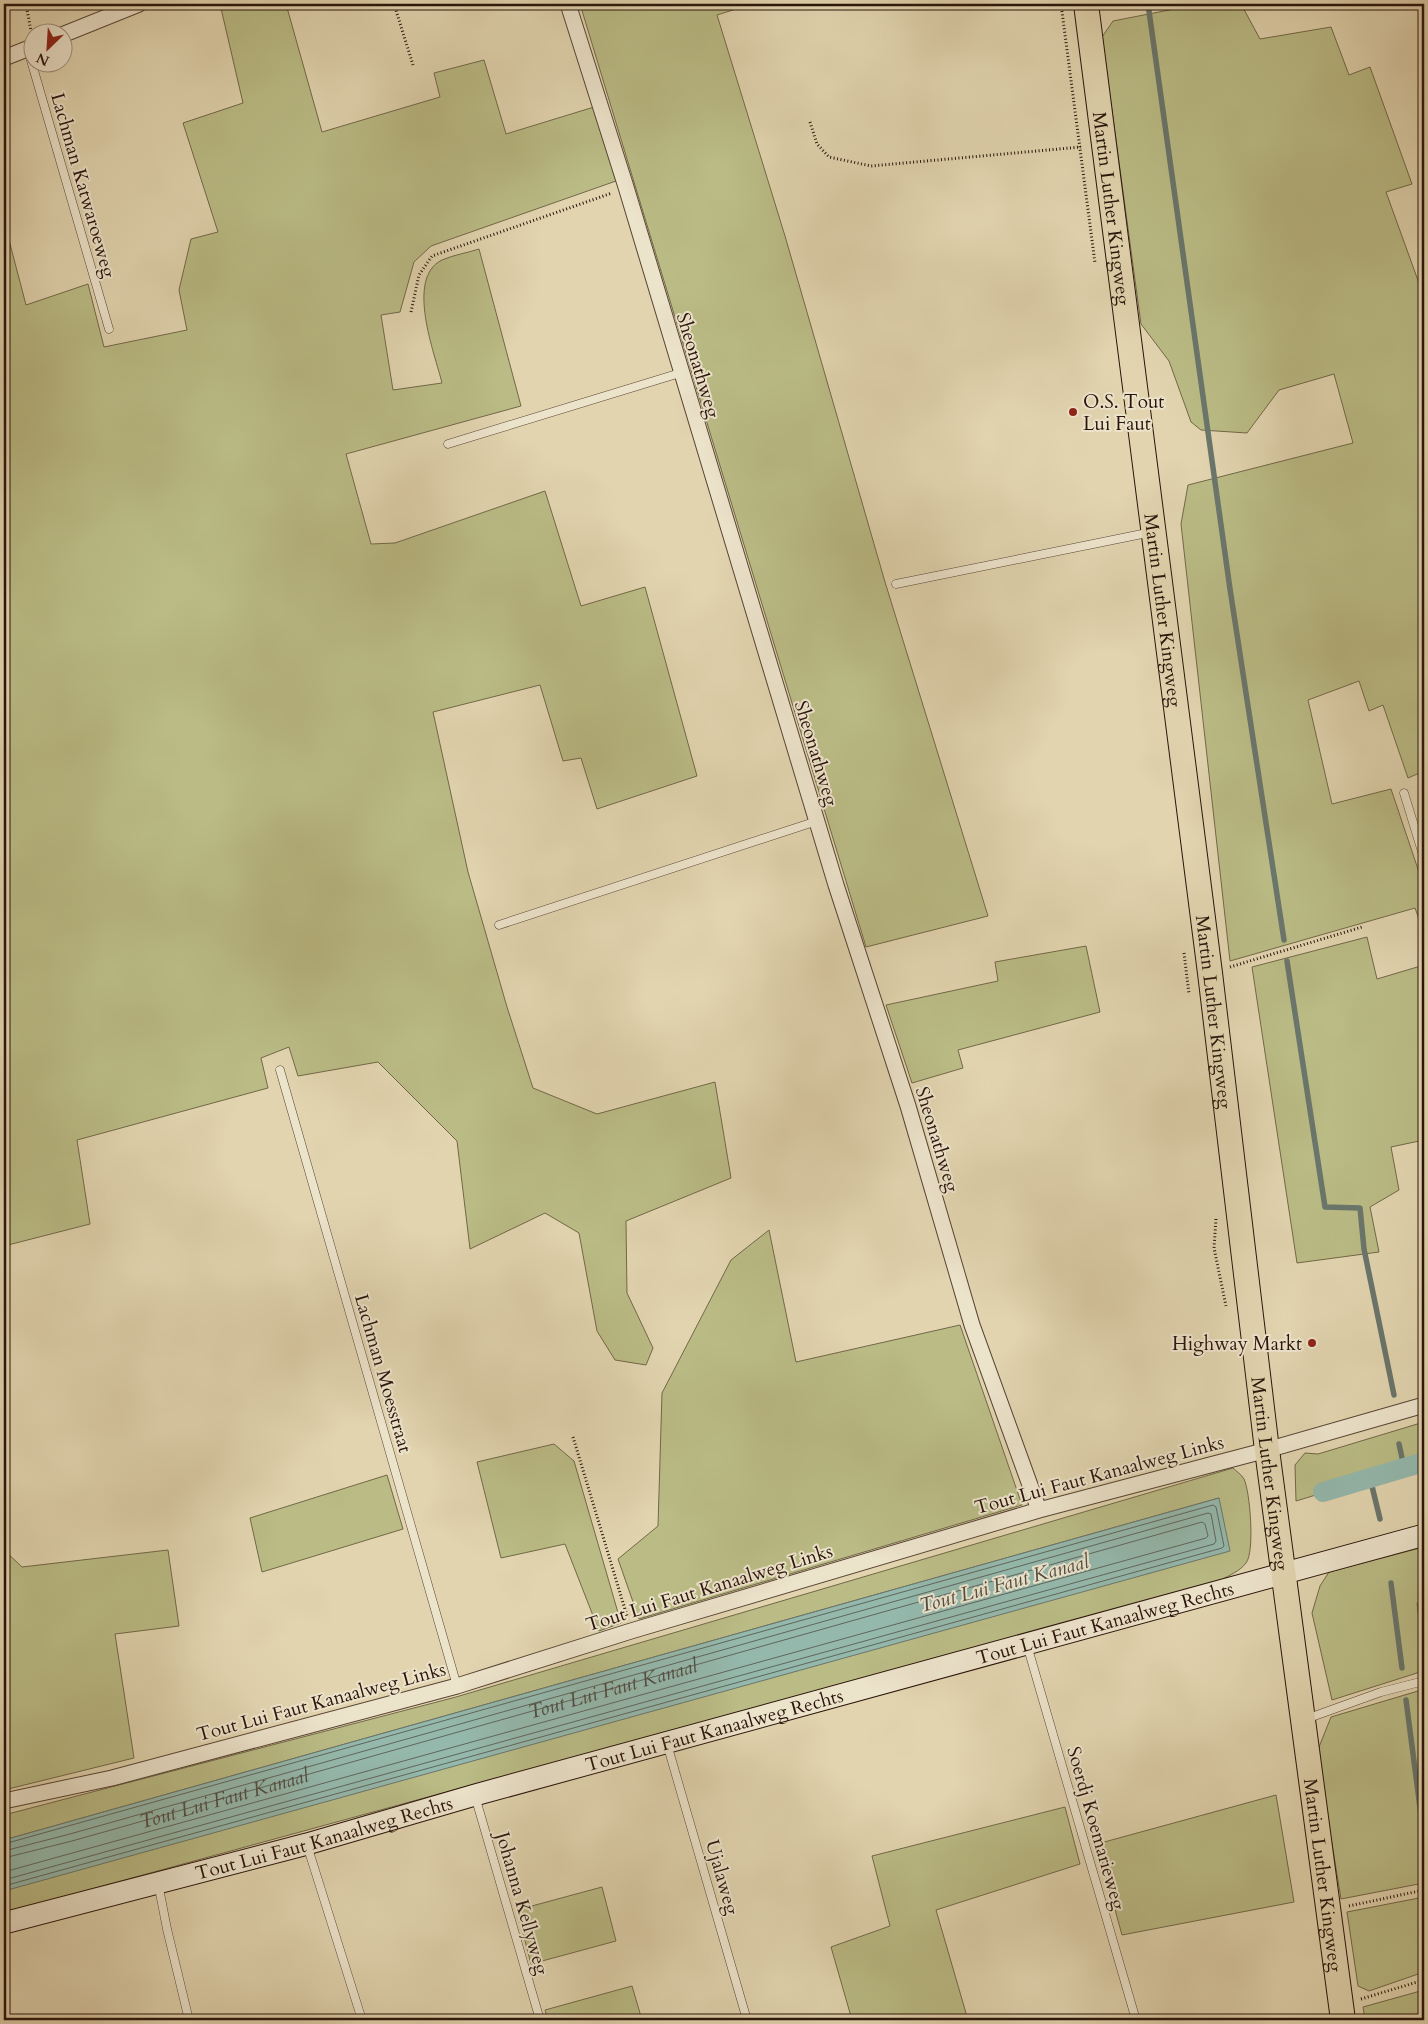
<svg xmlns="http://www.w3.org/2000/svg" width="1428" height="2024" font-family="Cardo,serif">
	<rect width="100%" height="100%" fill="#e1d4af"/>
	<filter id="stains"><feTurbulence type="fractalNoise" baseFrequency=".004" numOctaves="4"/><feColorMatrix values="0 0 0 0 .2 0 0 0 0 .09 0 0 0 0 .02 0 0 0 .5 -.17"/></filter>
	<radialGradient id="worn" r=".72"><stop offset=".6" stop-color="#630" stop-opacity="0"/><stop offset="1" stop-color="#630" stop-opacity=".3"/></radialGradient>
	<path fill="#babb85" stroke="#726848" d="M 220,4 L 286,4 L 322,132 L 440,97 L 434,73 L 484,60 L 506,134 L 594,107 L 616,181 L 431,246 L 414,262 L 400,312 L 381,315 L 393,390 L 442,383 C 435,354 405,278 442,260 C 453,255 467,253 479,249 L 521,406 L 346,454 L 371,544 L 395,543 L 545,491 L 581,606 L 645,587 L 697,776 L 597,809 L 581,758 L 563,761 L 540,685 L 433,712 L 468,872 L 507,1007 L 533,1088 L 597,1114 L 715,1082 L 731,1178 L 626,1221 L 627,1293 L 653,1348 L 646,1365 L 615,1360 L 597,1331 L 579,1233 L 545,1213 L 470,1249 L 457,1141 L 378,1062 L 298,1076 L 289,1047 L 261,1058 L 268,1088 L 77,1140 L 90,1224 L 4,1246 L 4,221 L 26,305 L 88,284 L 104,347 L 187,330 L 179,290 L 191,239 L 218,232 L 183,123 L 243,103 Z
		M 580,4 L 752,4 L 717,15 L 785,236 L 885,582 L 988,916 L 866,947 Z
		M 1200,4 L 1241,4 L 1260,39 L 1331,27 L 1349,75 L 1370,67 L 1412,184 L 1386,192 L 1424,297 L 1424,771 L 1408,778 L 1383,705 L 1369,711 L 1359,681 L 1308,700 L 1332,804 L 1391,789 L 1424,887 L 1424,933 L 1415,908 L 1230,961 L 1181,524 L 1188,485 L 1353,443 L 1334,374 L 1279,390 L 1247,433 L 1201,430 L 1191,422 L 1169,361 L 1141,324 L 1102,37 L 1113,21 Z
		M 1367,937 L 1377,979 L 1424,965 L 1424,1140 L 1391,1147 L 1399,1190 L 1370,1207 L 1379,1252 L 1297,1263 L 1252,967 Z
		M 1086,946 L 1100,1012 L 958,1050 L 963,1068 L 912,1083 L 886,1005 L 998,981 L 995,962 Z
		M 769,1230 L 796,1362 L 960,1325 L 1022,1505 L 639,1619 L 618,1559 L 658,1526 L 662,1393 L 731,1260 Z
		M 1424,1422 L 1424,1462 L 1296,1501 L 1295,1465 L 1305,1453 L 1318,1454 Z
		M 554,1444 L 574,1461 L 621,1623 L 599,1631 L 565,1544 L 501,1558 L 477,1462 Z
		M 1233,1468 C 1236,1471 1242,1475 1244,1479 C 1250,1491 1255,1552 1246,1563 C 1240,1571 1230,1575 1221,1580 L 4,1913 L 4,1891 L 1219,1498 L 4,1840 L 4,1815 L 456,1697 Z
		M 387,1475 L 403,1529 L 262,1572 L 250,1518 Z
		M 1424,1547 L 1424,1601 L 1417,1603 L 1424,1664 L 1417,1673 L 1332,1700 L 1312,1613 L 1320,1586 L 1329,1572 Z
		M 4,1550 L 22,1567 L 168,1550 L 179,1626 L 115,1634 L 134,1758 L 4,1790 Z
		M 1418,1691 L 1424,1700 L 1424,1883 L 1341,1899 L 1317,1752 L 1331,1717 Z
		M 1276,1795 L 1294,1902 L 1122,1935 L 1097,1844 Z
		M 1065,1807 L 1080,1864 L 936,1910 L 968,2020 L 852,2020 L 831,1947 L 890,1926 L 872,1856 Z
		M 602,1887 L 616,1941 L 531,1964 L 517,1910 Z
		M 1424,1897 L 1424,1972 L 1369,1991 L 1358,1986 L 1347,1912 Z
		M 632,1986 L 642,2020 L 548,2020 L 545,2010 Z
		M 1424,1990 L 1424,2020 L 1365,2020 L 1363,2007 Z"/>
	<path fill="#94b8ac" stroke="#6a766c" d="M 1219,1498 L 1230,1551 L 4,1891 L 4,1840 Z"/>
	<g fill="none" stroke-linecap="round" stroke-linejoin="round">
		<g stroke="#60665c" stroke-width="1">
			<path d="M 4,1844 L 1213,1505 L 1216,1507 L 1224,1546 L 1222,1548 L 4,1886"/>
			<path d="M 4,1851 L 70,1834 L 1208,1513 L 1211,1514 L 1216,1541 L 1214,1544 L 4,1880"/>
			<path id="s1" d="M 4,1858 L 72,1841 L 1202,1522 L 1205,1524 L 1208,1536 L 1206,1538 L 4,1872"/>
		</g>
		<path stroke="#6a766c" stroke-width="5.5" d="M 1148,4 L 1230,589 L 1284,940
			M 1287,961 L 1325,1207 L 1360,1208 L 1364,1249 L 1394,1395
			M 1399,1444 L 1404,1467
			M 1370,1478 L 1380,1519
			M 1391,1583 L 1402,1668
			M 1406,1700 L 1424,1838"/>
		<path stroke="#94b8ac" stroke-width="20" d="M 1323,1492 L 1424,1462"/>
		<defs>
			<path id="lane" d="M 28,50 L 109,329
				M 448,444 L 680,373
				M 896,584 L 1152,532
				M 1404,793 L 1424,858
				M 499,925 L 817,821
				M 280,1070 L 457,1686
				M 1027,1645 L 1136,2020
				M 1306,1719 L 1381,1692 L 1424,1681
				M 667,1744 L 747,2020
				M 475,1796 L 540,2020
				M 307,1845 L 362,2020
				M 158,1883 L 167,1929 L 189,2020"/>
			<path id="street" d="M 568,4 L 626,187 L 836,885 L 908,1106 L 972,1325 L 1039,1510
				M 62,35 L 139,4
				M 4,58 L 32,47
				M 4,1801 L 112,1778 L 457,1686 L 631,1631 L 1039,1510 L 1267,1450 L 1424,1405"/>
			<g id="secondary">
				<path id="s2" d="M 4,1923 L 307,1844 L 475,1795 L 1424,1535"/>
			</g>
			<g id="primary">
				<path id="s3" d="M 1086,4 L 1210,973 L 1267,1450 L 1343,2020"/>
			</g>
		</defs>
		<use href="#lane" stroke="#584434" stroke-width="9"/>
		<use href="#street" stroke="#584434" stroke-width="17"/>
		<use href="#secondary" stroke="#2b140b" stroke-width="23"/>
		<use href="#primary" stroke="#2b140b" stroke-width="26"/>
		<path stroke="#2b140b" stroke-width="3" stroke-dasharray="1 2.5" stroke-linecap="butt" d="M 26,4 L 31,31
			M 394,4 L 413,65
			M 1061,4 L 1095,263
			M 810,122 L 817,144 L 829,157 L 871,166 L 1081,147
			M 411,312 L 419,275 L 432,256 L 612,193
			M 1184,953 L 1189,994
			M 1230,967 L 1362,927
			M 1216,1219 L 1214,1248 L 1226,1306
			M 573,1437 L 627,1616
			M 1349,1906 L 1424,1890
			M 1361,1999 L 1424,1980"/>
		<use href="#lane" stroke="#ece3cb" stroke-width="8"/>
		<use href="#street" stroke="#ece3cb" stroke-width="15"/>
		<use href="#secondary" stroke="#ece3cb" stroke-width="21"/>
		<use href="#primary" stroke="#e1d4af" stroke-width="24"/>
	</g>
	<g fill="#8f2418" stroke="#ece3cb" stroke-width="2">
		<circle cx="1073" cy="412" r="5"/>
		<circle cx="1312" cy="1343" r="5"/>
	</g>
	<g text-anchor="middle" stroke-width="4" stroke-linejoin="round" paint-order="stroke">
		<g font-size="19" fill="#2b140b" stroke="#ece3cb">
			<text transform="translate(84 185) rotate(74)" y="7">Lachman Katwaroeweg</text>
			<text dy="7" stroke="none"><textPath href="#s3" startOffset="206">Martin Luther Kingweg</textPath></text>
			<text transform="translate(699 365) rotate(73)" y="7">Sheonathweg</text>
			<text dy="7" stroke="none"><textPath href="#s3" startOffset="611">Martin Luther Kingweg</textPath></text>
			<text transform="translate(817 753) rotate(73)" y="7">Sheonathweg</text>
			<text dy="7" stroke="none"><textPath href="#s3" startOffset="1016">Martin Luther Kingweg</textPath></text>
			<text transform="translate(938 1139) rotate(73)" y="7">Sheonathweg</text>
			<text transform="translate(384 1373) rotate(74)" y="7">Lachman Moesstraat</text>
			<text transform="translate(1099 1474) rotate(-15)" y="7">Tout Lui Faut Kanaalweg Links</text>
			<text dy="7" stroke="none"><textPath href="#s3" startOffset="1481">Martin Luther Kingweg</textPath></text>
			<text transform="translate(709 1587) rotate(-17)" y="7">Tout Lui Faut Kanaalweg Links</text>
			<text dy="7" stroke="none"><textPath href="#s2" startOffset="1141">Tout Lui Faut Kanaalweg Rechts</textPath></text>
			<text transform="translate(321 1701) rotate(-15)" y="7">Tout Lui Faut Kanaalweg Links</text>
			<text dy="7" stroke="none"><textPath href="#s2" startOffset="736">Tout Lui Faut Kanaalweg Rechts</textPath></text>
			<text transform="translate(1097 1828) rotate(74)" y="7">Soerdj Koemarieweg</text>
			<text dy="7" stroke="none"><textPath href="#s2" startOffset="331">Tout Lui Faut Kanaalweg Rechts</textPath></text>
			<text dy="7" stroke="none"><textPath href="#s3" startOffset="1886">Martin Luther Kingweg</textPath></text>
			<text transform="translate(723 1877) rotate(74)" y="7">Ujalaweg</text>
			<text transform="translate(523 1903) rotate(74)" y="7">Johanna Kellyweg</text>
		</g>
		<g font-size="19" fill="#2b140b" stroke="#ece3cb" text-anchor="start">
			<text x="1083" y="408">O.S. Tout<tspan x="1083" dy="22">Lui Faut</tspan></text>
			<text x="1302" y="1350" text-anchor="end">Highway Markt</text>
		</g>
		<g font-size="20" font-style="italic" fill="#504d43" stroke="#ece3cb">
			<text transform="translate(1004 1583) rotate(-15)" y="7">Tout Lui Faut Kanaal</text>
			<text dy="7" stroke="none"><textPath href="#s1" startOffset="632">Tout Lui Faut Kanaal</textPath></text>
			<text dy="7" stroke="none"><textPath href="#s1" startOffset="228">Tout Lui Faut Kanaal</textPath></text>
		</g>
	</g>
	<rect width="1428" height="2024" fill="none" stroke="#e1d4af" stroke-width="20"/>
	<rect x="5" y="5" width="1418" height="2014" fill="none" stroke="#2b140b" stroke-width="2.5"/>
	<rect x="10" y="10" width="1408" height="2004" fill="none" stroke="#2b140b"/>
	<g transform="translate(48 48) rotate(205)"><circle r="24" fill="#ece3cb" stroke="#9f907e"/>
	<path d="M0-4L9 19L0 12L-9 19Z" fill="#8f2418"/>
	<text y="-8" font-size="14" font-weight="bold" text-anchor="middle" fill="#2b140b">N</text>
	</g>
	<rect width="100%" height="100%" filter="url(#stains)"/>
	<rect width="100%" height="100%" fill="url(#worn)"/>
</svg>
